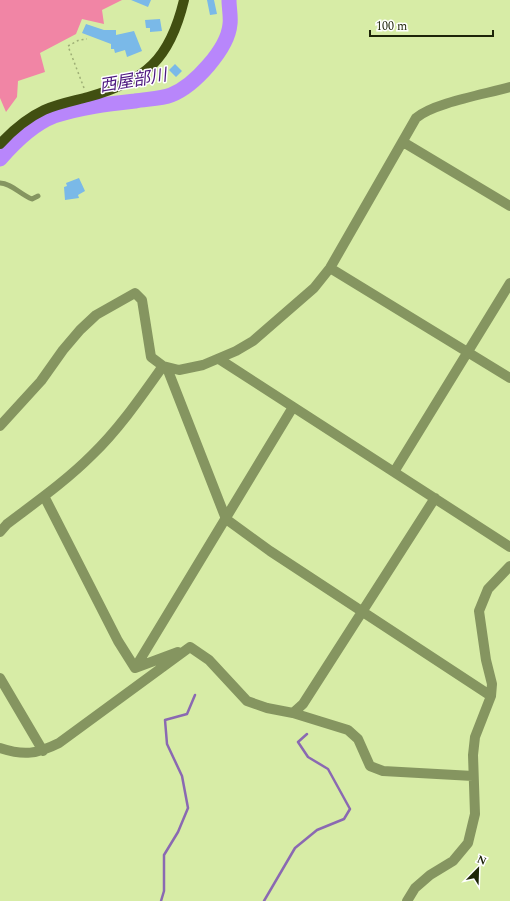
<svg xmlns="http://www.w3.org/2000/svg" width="510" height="901" font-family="Spectral,'Noto Sans JP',serif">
	<rect width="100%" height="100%" fill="#d7eca6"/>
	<path fill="#f185a5" d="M 0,0 L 122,0 L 102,10 L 104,24 L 82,19 L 76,34 L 40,53 L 45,72 L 18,81 L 17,97 L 6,112 L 0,98 Z"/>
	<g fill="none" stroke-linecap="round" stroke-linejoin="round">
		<path stroke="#8a69b2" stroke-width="2.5" d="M 161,901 L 164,891 L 164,855 L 178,832 L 188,808 L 182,776 L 167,744 L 165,720 L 187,714 L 195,695
			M 264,901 L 295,848 L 317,830 L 344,819 L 350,809 L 328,769 L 308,757 L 298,742 L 307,734"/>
		<path stroke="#b886fb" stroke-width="15" d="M 0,159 C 14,143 33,124 54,116 C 81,107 108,104 135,101 C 146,99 161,99 171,95 C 194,86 228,49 230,24 C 231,17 229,8 229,0"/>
	</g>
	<path fill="#7ab9e8" d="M 131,0 L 151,0 L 148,7 Z
		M 207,0 L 214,0 L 217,14 L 210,15 Z
		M 160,19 L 162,31 L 150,32 L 150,28 L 146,28 L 145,20 Z
		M 86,24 L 104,30 L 116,30 L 116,35 L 134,31 L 142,51 L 127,57 L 125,50 L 115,53 L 114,49 L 111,49 L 111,44 L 82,33 Z
		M 175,64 L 182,71 L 176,77 L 169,70 Z
		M 79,178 L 85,191 L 78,195 L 79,198 L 65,200 L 64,187 L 67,186 L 66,183 Z"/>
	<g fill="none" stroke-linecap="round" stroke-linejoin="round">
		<path stroke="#9eaf76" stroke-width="1.5" stroke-dasharray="2 3" stroke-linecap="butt" d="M 84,88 L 68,46 L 79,40 L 87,39"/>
		<path stroke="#859560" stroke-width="5" d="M 0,183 C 11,183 21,195 32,199 L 38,196"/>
		<path stroke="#859560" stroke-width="10" d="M 403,142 L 510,206
			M 330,268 L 510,378
			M 219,359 L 510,547
			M 167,368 L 226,519 L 270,551 L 491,696
			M 0,426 L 41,381 L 63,350 L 80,330 L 96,315 L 135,293 L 142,300 L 151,357 L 163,366 L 179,370 L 203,365 L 236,351 L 253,341 L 314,288 L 330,268 L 416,118 C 433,103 486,94 510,87
			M 394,472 L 510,283
			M 44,496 L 118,641 L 135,668
			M 0,532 L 7,524 C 36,502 66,481 92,455 C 119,429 141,397 163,366
			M 190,647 L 209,660 L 247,701 L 267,708 L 293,713 L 348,730 L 358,739 L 370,766 L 383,771 L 473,776
			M 135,668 L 293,407
			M 135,668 L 178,652
			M 0,678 L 43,751
			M 293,713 L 303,704 L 435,498
			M 0,748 C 24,756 37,754 59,743 L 190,647
			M 407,901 L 415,888 L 430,875 L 453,861 L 468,843 L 475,814 L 473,755 L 475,737 L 491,696 L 492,684 L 486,660 L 479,611 L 488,589 L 510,566"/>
		<path stroke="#414f11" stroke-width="10" d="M 0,144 C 12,131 27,118 44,110 C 57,104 73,101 88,97 C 146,81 170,59 184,0"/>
	</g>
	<g text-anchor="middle" stroke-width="3" stroke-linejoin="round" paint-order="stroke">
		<g font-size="17" font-style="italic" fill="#4d187f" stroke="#fff">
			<text transform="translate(133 80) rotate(-10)" y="6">西屋部川</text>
		</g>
	</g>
	<g transform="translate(478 869) rotate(23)" stroke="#ffffff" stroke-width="3" paint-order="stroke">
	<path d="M0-3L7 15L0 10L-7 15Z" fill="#1d2408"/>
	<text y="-6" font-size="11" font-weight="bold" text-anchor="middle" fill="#1d2408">N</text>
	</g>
	<path d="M370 30v6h123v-6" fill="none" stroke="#1d2408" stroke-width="2"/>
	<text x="376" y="30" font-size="12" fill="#1d2408" stroke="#ffffff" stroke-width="3" paint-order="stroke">100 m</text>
</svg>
